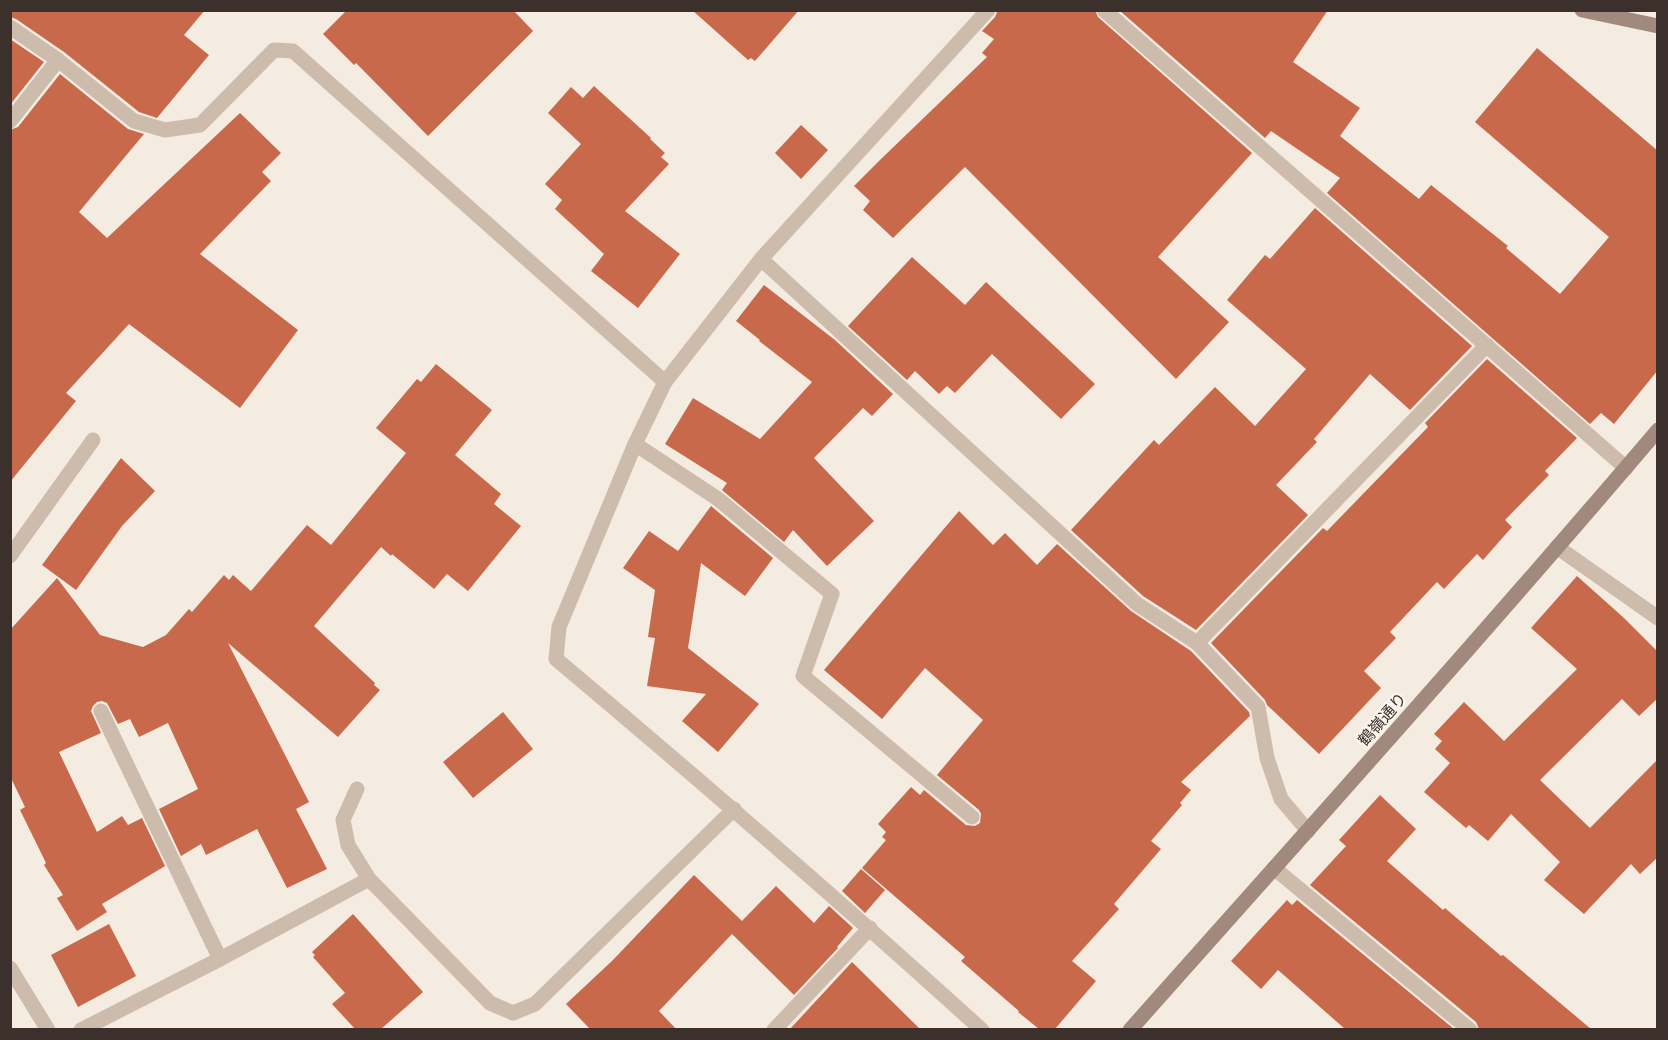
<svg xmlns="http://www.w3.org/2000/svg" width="1668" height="1040" font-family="'IBM Plex Sans','Noto Sans JP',sans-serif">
	<rect width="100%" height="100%" fill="#f4ebe1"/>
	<path fill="#c8694b" d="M 10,10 L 205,10 L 184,35 L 209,55 L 157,118 L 139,112 L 64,52 L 16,19 L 10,17 Z
		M 347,10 L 513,10 L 533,31 L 428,136 L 356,63 L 354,65 L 323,34 Z
		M 692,10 L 799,10 L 755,61 L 751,58 L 748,60 Z
		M 998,10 L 1095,10 L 1098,17 L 1252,153 L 1158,257 L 1229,322 L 1176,379 L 965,167 L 893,238 L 863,210 L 870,201 L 854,186 L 881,159 L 987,57 L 982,53 L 994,39 L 982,31 L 995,17 Z
		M 1119,10 L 1328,10 L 1293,62 L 1360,108 L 1340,136 L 1419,199 L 1431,185 L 1508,246 L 1506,248 L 1560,294 L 1609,237 L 1475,122 L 1537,48 L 1658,151 L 1658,370 L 1614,424 L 1601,413 L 1590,424 L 1327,193 L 1340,178 L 1271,131 L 1265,138 Z
		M 10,39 L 44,62 L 10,105 Z
		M 60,74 L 128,129 L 144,134 L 79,212 L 107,238 L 240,113 L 281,153 L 262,172 L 271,181 L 200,254 L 298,330 L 240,408 L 129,324 L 66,393 L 76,401 L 10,482 L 10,130 L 18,127 Z
		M 594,86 L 651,138 L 650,139 L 665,153 L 661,157 L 669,164 L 625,211 L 680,254 L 638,308 L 591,271 L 604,254 L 555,209 L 562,200 L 545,184 L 581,144 L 548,113 L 571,87 L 583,98 Z
		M 801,125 L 828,150 L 801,179 L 775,153 Z
		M 1315,208 L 1472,346 L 1410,410 L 1370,374 L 1314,439 L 1317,442 L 1276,485 L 1308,515 L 1196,630 L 1143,596 L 1071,530 L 1154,440 L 1159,445 L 1215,387 L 1255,426 L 1306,369 L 1227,300 L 1265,255 L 1270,259 Z
		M 912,257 L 965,305 L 986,282 L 1095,384 L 1061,419 L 992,354 L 955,393 L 947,386 L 939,394 L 915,371 L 907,380 L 848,326 Z
		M 764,285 L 835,340 L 893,394 L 872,416 L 863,408 L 814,458 L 874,521 L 827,566 L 793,530 L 784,542 L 722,490 L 727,483 L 665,444 L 693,398 L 760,439 L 812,382 L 759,341 L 760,340 L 736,321 Z
		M 1487,359 L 1577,438 L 1545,471 L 1549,475 L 1505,520 L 1512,527 L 1483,560 L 1477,554 L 1444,589 L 1437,582 L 1390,632 L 1396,638 L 1364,671 L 1381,688 L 1319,754 L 1267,705 L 1265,700 L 1211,643 L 1323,528 L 1327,531 L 1428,427 L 1425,423 Z
		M 436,364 L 492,410 L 455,455 L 501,494 L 494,504 L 521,526 L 468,591 L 447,574 L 434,589 L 392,554 L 391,556 L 381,547 L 314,626 L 375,683 L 374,685 L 380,690 L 338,737 L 228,643 L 309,802 L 296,809 L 327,869 L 287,888 L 257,829 L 206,855 L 201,844 L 181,856 L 159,809 L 198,789 L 168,723 L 139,737 L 130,719 L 118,724 L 107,703 L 102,701 L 97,702 L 93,706 L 91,711 L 101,733 L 59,752 L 97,832 L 122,816 L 128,825 L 142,818 L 165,866 L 102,904 L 107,912 L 77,931 L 57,898 L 63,895 L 44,865 L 46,863 L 20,810 L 25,807 L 10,776 L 10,630 L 57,578 L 100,635 L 143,647 L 166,635 L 189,609 L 192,612 L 224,575 L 229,580 L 233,575 L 251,591 L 307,525 L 331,545 L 406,453 L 376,428 L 417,379 L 421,382 Z
		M 121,458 L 155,491 L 122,526 L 76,590 L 42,565 Z
		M 711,506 L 773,558 L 745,596 L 701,563 L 688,648 L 759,704 L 718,752 L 682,721 L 706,694 L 647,686 L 655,638 L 648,637 L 655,590 L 623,568 L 649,531 L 678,551 Z
		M 959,511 L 993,545 L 1005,533 L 1037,565 L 1057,544 L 1131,611 L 1191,651 L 1249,712 L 1250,716 L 1181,782 L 1191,790 L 1180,803 L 1182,805 L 1151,841 L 1161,849 L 1114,904 L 1119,909 L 1072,961 L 1096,981 L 1055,1029 L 1039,1029 L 1018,1012 L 1019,1011 L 961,961 L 965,957 L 862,868 L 886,840 L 882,837 L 886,832 L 878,824 L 911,787 L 920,795 L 924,790 L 966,825 L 975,826 L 980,823 L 981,814 L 979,810 L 937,775 L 983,720 L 925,668 L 882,719 L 824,670 Z
		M 1577,576 L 1624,618 L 1658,652 L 1658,698 L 1639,716 L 1622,699 L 1540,780 L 1590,828 L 1658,759 L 1658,857 L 1640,874 L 1631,864 L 1584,914 L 1544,880 L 1560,862 L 1511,814 L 1488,841 L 1469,825 L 1466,828 L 1424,792 L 1450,763 L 1435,749 L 1442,741 L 1434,734 L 1464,702 L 1504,741 L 1577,669 L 1531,628 Z
		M 503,712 L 533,749 L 473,798 L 443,762 Z
		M 1380,795 L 1416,829 L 1387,861 L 1443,910 L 1445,908 L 1501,956 L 1503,955 L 1591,1029 L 1479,1029 L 1476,1022 L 1310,885 L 1346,846 L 1339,840 Z
		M 861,869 L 885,890 L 865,913 L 842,891 Z
		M 694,875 L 742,921 L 776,886 L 814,923 L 829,906 L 853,928 L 837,947 L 838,948 L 794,995 L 732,934 L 659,1011 L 676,1029 L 590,1029 L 566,1004 L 613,960 Z
		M 1287,900 L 1292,905 L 1297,900 L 1454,1029 L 1345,1029 L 1278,970 L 1261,989 L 1231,961 Z
		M 353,914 L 423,992 L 381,1029 L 355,1029 L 332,1004 L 345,993 L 313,957 L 315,955 L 312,952 Z
		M 109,924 L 136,976 L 78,1007 L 51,955 Z
		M 852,962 L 920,1029 L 790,1029 Z"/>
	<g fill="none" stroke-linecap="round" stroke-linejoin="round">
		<path stroke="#cdbbac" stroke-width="15" d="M 635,444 L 718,499 L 832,594 L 803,676 L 972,817
			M 357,789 L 343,820 L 348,845 L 369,879
			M 220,959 L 369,879 L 490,1003 L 513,1013 L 535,1004 L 734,809
			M 774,1030 L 870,928"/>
		<path stroke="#cdbbac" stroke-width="15" d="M 1104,10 L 1626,468
			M 10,27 L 58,60 L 134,121 L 165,130 L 200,125 L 274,50 L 293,51 L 665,382
			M 10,121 L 58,60
			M 761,259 L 1137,604 L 1197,643 L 1258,707 L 1267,758 L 1281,799 L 1308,831
			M 1557,547 L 1658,618
			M 10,556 L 93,440
			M 1197,643 L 1487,345
			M 1274,868 L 1470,1030
			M 10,968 L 48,1030
			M 81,1030 L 220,959 L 101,711
			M 982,1030 C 842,903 700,780 556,659 L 559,627 L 635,444 L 665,382 L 761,259 L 988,10"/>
		<path stroke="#a18a7d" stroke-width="15" d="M 1582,10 L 1658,26
			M 1130,1030 C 1307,831 1485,633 1658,430"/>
	</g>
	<g text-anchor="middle" stroke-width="5" stroke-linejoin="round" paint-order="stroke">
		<g font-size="16" fill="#3b302b" stroke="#fbf5ee">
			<text transform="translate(1382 719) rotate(-49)" y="6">鶴嶺通り</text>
		</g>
	</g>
	<rect width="1668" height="1040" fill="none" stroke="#3b302b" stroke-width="24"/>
</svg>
